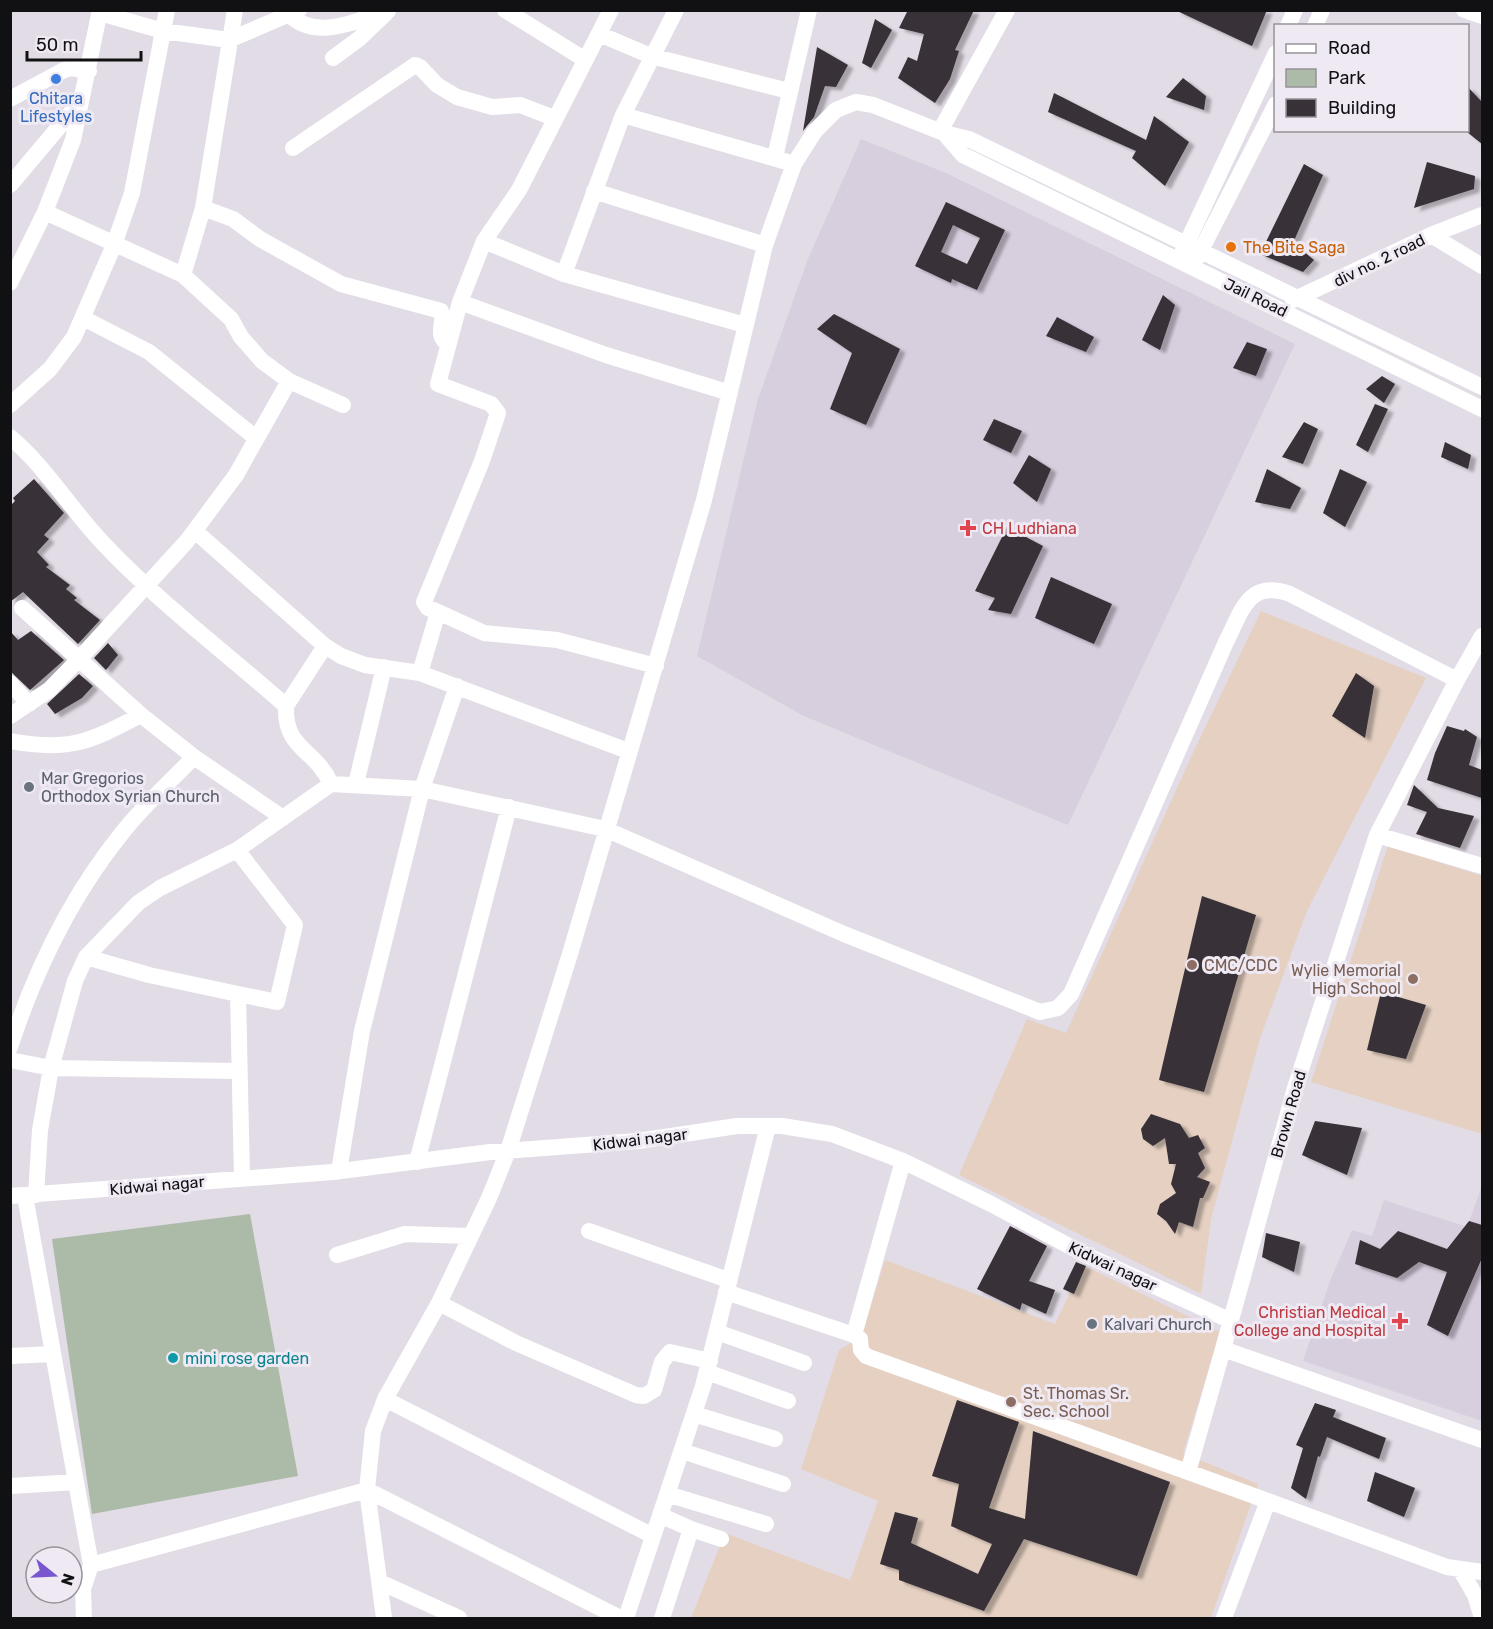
<svg xmlns="http://www.w3.org/2000/svg" width="1493" height="1629" font-family="Rubik,sans-serif">
	<defs>
		<filter id="shadow"><feDropShadow dx="5.5" dy="3.5" stdDeviation="1.5" flood-color="#0004"/></filter>
	</defs>
	<rect width="100%" height="100%" fill="#e2dce6"/>
	<path fill="#d7cede" d="M 861,139 L 946,173 L 1295,344 L 1068,825 L 804,716 L 697,656 L 758,399 L 808,259 Z
		M 1482,1186 L 1482,1421 L 1303,1361 L 1330,1281 L 1352,1230 L 1372,1236 L 1384,1200 L 1467,1227 Z"/>
	<path fill="#e5d0c2" d="M 1261,611 L 1426,678 L 1307,911 L 1260,1038 L 1211,1219 L 1201,1294 L 959,1175 L 1027,1019 L 1066,1033 L 1192,755 Z
		M 1388,846 L 1482,876 L 1482,1134 L 1311,1082 Z
		M 885,1260 L 1055,1324 L 1083,1265 L 1220,1332 L 1183,1453 L 1258,1484 L 1211,1618 L 691,1618 L 725,1533 L 850,1580 L 878,1501 L 801,1469 L 839,1350 L 861,1337 Z"/>
	<path fill="#acbba8" d="M 250,1214 L 298,1476 L 92,1514 L 52,1239 Z"/>
	<path fill="#383137" fill-rule="evenodd" filter="url(#shadow)" d="M 908,10 L 974,10 L 955,50 L 959,51 L 950,79 L 935,103 L 898,78 L 908,57 L 917,61 L 924,34 L 899,28 Z
		M 1175,10 L 1267,10 L 1252,46 Z
		M 875,19 L 892,30 L 871,68 L 862,63 Z
		M 817,47 L 848,65 L 836,87 L 825,86 L 814,117 L 803,131 Z
		M 1183,78 L 1206,96 L 1204,110 L 1166,97 Z
		M 1467,86 L 1482,102 L 1482,144 L 1467,132 Z
		M 1054,93 L 1146,140 L 1154,116 L 1189,142 L 1165,186 L 1132,158 L 1136,151 L 1048,112 Z
		M 1427,162 L 1475,176 L 1474,189 L 1414,208 Z
		M 1304,164 L 1323,175 L 1293,243 L 1314,260 L 1303,272 L 1260,254 Z
		M 946,202 L 1005,230 L 977,290 L 952,279 L 951,283 L 915,266 ZM 953,225 L 980,238 L 967,264 L 941,252 Z
		M 1163,295 L 1175,305 L 1160,350 L 1142,340 Z
		M 834,314 L 900,349 L 866,425 L 830,409 L 852,353 L 817,329 Z
		M 1057,317 L 1094,337 L 1086,352 L 1046,336 Z
		M 1247,342 L 1267,349 L 1256,376 L 1233,368 Z
		M 1382,376 L 1395,384 L 1384,403 L 1366,389 Z
		M 1375,404 L 1388,409 L 1368,452 L 1356,445 Z
		M 994,419 L 1022,431 L 1011,453 L 983,440 Z
		M 1304,422 L 1318,429 L 1303,464 L 1282,457 Z
		M 1445,442 L 1471,455 L 1468,469 L 1441,457 Z
		M 1029,455 L 1051,469 L 1037,502 L 1013,483 Z
		M 1267,469 L 1301,488 L 1290,509 L 1255,502 Z
		M 1340,469 L 1367,482 L 1345,527 L 1323,513 Z
		M 34,479 L 64,513 L 44,535 L 49,539 L 37,552 L 49,565 L 46,567 L 70,585 L 66,589 L 77,598 L 74,600 L 100,620 L 78,644 L 23,592 L 10,602 L 10,506 L 15,501 L 13,498 Z
		M 1007,527 L 1043,546 L 1011,614 L 988,610 L 995,598 L 975,591 Z
		M 1051,577 L 1112,604 L 1094,644 L 1035,618 Z
		M 10,631 L 18,640 L 31,631 L 64,660 L 30,690 L 10,671 Z
		M 108,643 L 118,655 L 106,670 L 94,658 Z
		M 1356,673 L 1374,686 L 1365,738 L 1332,716 Z
		M 79,674 L 93,686 L 82,698 L 55,714 L 47,704 Z
		M 1447,726 L 1464,731 L 1465,729 L 1477,737 L 1469,765 L 1482,770 L 1482,798 L 1427,780 L 1435,753 Z
		M 1414,785 L 1438,808 L 1474,816 L 1460,848 L 1416,834 L 1427,812 L 1407,805 Z
		M 1202,896 L 1256,915 L 1204,1092 L 1159,1080 Z
		M 1381,992 L 1426,1005 L 1406,1059 L 1367,1050 Z
		M 1151,1114 L 1180,1124 L 1189,1138 L 1198,1135 L 1205,1148 L 1198,1153 L 1205,1168 L 1197,1177 L 1210,1182 L 1203,1198 L 1200,1198 L 1193,1227 L 1179,1222 L 1175,1234 L 1166,1221 L 1157,1214 L 1160,1204 L 1176,1193 L 1171,1184 L 1176,1164 L 1169,1164 L 1165,1138 L 1153,1146 L 1143,1139 L 1141,1129 Z
		M 1315,1121 L 1362,1128 L 1347,1175 L 1302,1155 Z
		M 1469,1221 L 1482,1225 L 1482,1258 L 1448,1336 L 1427,1325 L 1447,1272 L 1419,1262 L 1397,1278 L 1355,1264 L 1360,1240 L 1380,1249 L 1398,1231 L 1447,1249 Z
		M 1010,1226 L 1047,1246 L 1029,1281 L 1055,1290 L 1046,1314 L 1022,1303 L 1020,1310 L 977,1289 Z
		M 1266,1233 L 1300,1242 L 1294,1272 L 1262,1257 Z
		M 1076,1262 L 1086,1266 L 1074,1294 L 1063,1289 Z
		M 957,1400 L 1019,1422 L 989,1508 L 1025,1519 L 1033,1431 L 1170,1482 L 1137,1576 L 1024,1539 L 984,1611 L 899,1580 L 899,1570 L 880,1564 L 895,1512 L 918,1518 L 911,1543 L 978,1574 L 992,1544 L 951,1526 L 959,1484 L 932,1476 Z
		M 1315,1403 L 1336,1410 L 1333,1417 L 1386,1438 L 1379,1459 L 1327,1437 L 1320,1457 L 1318,1456 L 1306,1499 L 1291,1488 L 1303,1448 L 1296,1445 Z
		M 1375,1472 L 1415,1488 L 1404,1517 L 1367,1501 Z"/>
	<g fill="none" stroke-linecap="round" stroke-linejoin="round">
		<path stroke="#fff" stroke-width="16" d="M 235,10 L 203,208 L 183,275 L 231,319 L 241,337 L 262,361 L 289,381 L 343,405
			M 505,10 L 584,59
			M 676,10 L 623,115 L 564,274 L 745,325
			M 1464,10 L 1482,16
			M 100,13 L 163,31 L 229,40 L 299,10
			M 289,15 C 318,41 355,21 388,11
			M 1288,26 L 1295,10
			M 1315,26 L 1322,10
			M 599,34 L 651,56 L 789,91
			M 333,58 L 360,38 L 386,13
			M 10,99 L 64,70 L 71,68 L 89,71
			M 623,115 L 794,164
			M 940,131 L 1007,10
			M 944,133 L 963,155 L 1482,409
			M 293,148 L 415,65 L 420,67 L 437,85 L 457,97 L 492,107 L 520,105 L 554,118
			M 775,157 L 809,10
			M 10,185 L 80,102
			M 594,191 L 765,245
			M 203,208 L 233,219 L 260,239 L 341,284 L 441,311 C 446,322 434,335 448,344
			M 45,212 L 183,275
			M 1431,235 L 1482,266
			M 484,241 L 564,274
			M 1182,253 L 1276,53
			M 1197,258 L 1276,104
			M 10,283 L 45,212 L 73,140 L 100,10
			M 1293,300 L 1431,235 L 1482,215
			M 460,302 L 606,355 L 730,393
			M 83,318 L 149,352 L 256,438
			M 10,405 L 50,369 L 74,337 L 114,245 L 132,193 L 167,10
			M 10,437 C 45,466 70,508 101,541 C 158,602 224,651 286,706 C 284,750 316,749 331,784
			M 195,531 L 325,646 L 341,656 L 365,665 L 420,673 L 628,751
			M 22,608 L 141,715 L 194,757 L 283,818
			M 438,612 L 484,633 L 557,640 L 656,666
			M 1482,636 L 1457,680 L 1377,835 L 1295,1088 L 1223,1349 L 1482,1440
			M 420,673 L 438,612 L 428,608 L 424,602 L 482,461 L 498,413 L 491,404 L 438,384 L 460,302 L 484,241 L 519,190 L 611,10
			M 10,683 L 29,704
			M 286,706 L 325,646
			M 10,716 L 49,690 L 80,658 L 187,541 L 236,475 L 289,381
			M 10,741 C 70,752 89,742 141,715
			M 356,784 L 384,667
			M 1377,835 L 1482,866
			M 237,850 L 295,925 L 277,1002 L 238,994
			M 86,957 L 149,975 L 238,994 L 242,1178
			M 10,1047 C 35,971 71,896 122,833 C 143,806 170,782 194,757
			M 10,1060 L 51,1068 L 238,1071
			M 417,1162 L 509,807
			M 339,1171 L 362,1031 L 422,789 L 457,686
			M 36,1195 L 40,1130 L 51,1068 L 75,981 L 86,957 L 138,903 L 160,888 L 237,850 L 331,784 L 422,789 L 605,829 L 844,934 L 1040,1012 L 1058,1008 L 1071,994 L 1226,642 C 1242,611 1248,579 1290,594 L 1457,680
			M 10,1196 L 333,1172 L 490,1152 L 638,1141 L 737,1126 L 782,1126 L 832,1134 L 903,1161 L 991,1204 L 1082,1253 L 1229,1320
			M 589,1231 L 728,1280
			M 337,1255 L 405,1234 L 471,1236
			M 726,1292 L 854,1335 L 860,1339 L 861,1350 L 866,1356 L 1188,1472
			M 439,1303 L 516,1343 L 636,1395 L 644,1396 L 654,1390 L 662,1362 L 670,1352 L 710,1361
			M 717,1332 L 804,1363
			M 854,1335 L 903,1161
			M 1223,1349 L 1188,1472 L 1268,1501 L 1224,1618
			M 10,1356 L 53,1354
			M 707,1372 L 788,1401
			M 385,1399 L 653,1536
			M 694,1414 L 775,1439
			M 682,1451 L 783,1484
			M 76,1482 L 91,1565 L 83,1589 L 84,1618
			M 10,1486 L 76,1482 L 25,1196
			M 667,1494 L 766,1524
			M 1268,1501 L 1447,1567 L 1482,1572
			M 660,1515 L 691,1529 L 662,1618
			M 691,1529 L 721,1539
			M 91,1565 L 367,1490 L 620,1618
			M 1461,1571 L 1475,1595 L 1482,1618
			M 382,1583 L 459,1618
			M 384,1618 L 367,1490 L 373,1431 L 385,1399 L 439,1303 L 489,1198 L 508,1151 L 570,954 L 704,500 L 765,245 L 794,164 L 815,131 L 836,110 L 856,102 L 873,105 L 944,133 L 969,139 L 1482,387
			M 626,1618 L 703,1386 L 768,1126"/>
	</g>
	<circle fill="#3f7fe0" stroke="#efe9f3" stroke-width="2" cx="56" cy="79" r="6"/>
	<circle fill="#e8710a" stroke="#efe9f3" stroke-width="2" cx="1231" cy="247" r="6"/>
	<g fill="#e0444e" stroke="#efe9f3" stroke-width="2">
		<path d="M965 519h6v6h6v6h-6v6h-6v-6h-6v-6h6z"/>
		<path d="M1397 1312h6v6h6v6h-6v6h-6v-6h-6v-6h6z"/>
	</g>
	<g fill="#6b7280" stroke="#efe9f3" stroke-width="2">
		<circle cx="29" cy="787" r="6"/>
		<circle cx="1092" cy="1324" r="6"/>
	</g>
	<g fill="#8d6e63" stroke="#efe9f3" stroke-width="2">
		<circle cx="1192" cy="965" r="6"/>
		<circle cx="1413" cy="979" r="6"/>
		<circle cx="1011" cy="1402" r="6"/>
	</g>
	<circle fill="#0f9aa8" stroke="#efe9f3" stroke-width="2" cx="173" cy="1358" r="6"/>
	<g text-anchor="middle" stroke-width="6" stroke-linejoin="round" paint-order="stroke">
		<g font-size="16" fill="#366cbe" stroke="#efe9f3">
			<text x="56" y="104">Chitara<tspan x="56" dy="18">Lifestyles</tspan></text>
		</g>
		<g font-size="16" fill="#c56008" stroke="#efe9f3" text-anchor="start">
			<text x="1243" y="253">The Bite Saga</text>
		</g>
		<g font-size="16" fill="#111013" stroke="#efe9f3">
			<text transform="translate(1379 260) rotate(-26)" y="6">div no. 2 road</text>
			<text transform="translate(1256 297) rotate(26)" y="6">Jail Road</text>
			<text transform="translate(1288 1114) rotate(-74)" y="6">Brown Road</text>
			<text transform="translate(640 1139) rotate(-7)" y="6">Kidwai nagar</text>
			<text transform="translate(157 1185) rotate(-5)" y="6">Kidwai nagar</text>
			<text transform="translate(1113 1266) rotate(25)" y="6">Kidwai nagar</text>
		</g>
		<g font-size="16" fill="#be3a42" stroke="#efe9f3" text-anchor="start">
			<text x="982" y="534">CH Ludhiana</text>
			<text x="1386" y="1318" text-anchor="end">Christian Medical<tspan x="1386" dy="18">College and Hospital</tspan></text>
		</g>
		<g font-size="16" fill="#5b616d" stroke="#efe9f3" text-anchor="start">
			<text x="41" y="784">Mar Gregorios<tspan x="41" dy="18">Orthodox Syrian Church</tspan></text>
			<text x="1104" y="1330">Kalvari Church</text>
		</g>
		<g font-size="16" fill="#785e54" stroke="#efe9f3" text-anchor="start">
			<text x="1204" y="971">CMC/CDC</text>
			<text x="1401" y="976" text-anchor="end">Wylie Memorial<tspan x="1401" dy="18">High School</tspan></text>
			<text x="1023" y="1399">St. Thomas Sr.<tspan x="1023" dy="18">Sec. School</tspan></text>
		</g>
		<g font-size="16" fill="#0d838f" stroke="#efe9f3" text-anchor="start">
			<text x="185" y="1364">mini rose garden</text>
		</g>
	</g>
	<rect width="1493" height="1629" fill="none" stroke="#111013" stroke-width="24"/>
	<rect x="1274" y="24" width="195" height="108" fill="#efe9f3" stroke="#969299" stroke-width="1.5"/>
	<rect x="1286" y="44" width="30" height="9" fill="#ffffff" stroke="#969299" stroke-width="1.5"/>
	<text x="1328" y="54" font-size="18" fill="#111013">Road</text>
	<rect x="1286" y="69" width="30" height="18" fill="#acbba8" stroke="#969299" stroke-width="1.5"/>
	<text x="1328" y="84" font-size="18" fill="#111013">Park</text>
	<rect x="1286" y="99" width="30" height="18" fill="#383137" stroke="#969299" stroke-width="1.5"/>
	<text x="1328" y="114" font-size="18" fill="#111013">Building</text>
	<g transform="translate(54 1575) rotate(108)"><circle r="28" fill="#efe9f3" stroke="#969299" stroke-width="1.5"/>
	<path d="M0-4.5L10 22L0 15L-10 22Z" fill="#7856d0"/>
	<text y="-9" font-size="16" font-weight="bold" text-anchor="middle" fill="#111013">N</text>
	</g>
	<path d="M27 51v9h114v-9" fill="none" stroke="#111013" stroke-width="3"/>
	<text x="36" y="51" font-size="18" fill="#111013" stroke="#efe9f3" stroke-width="4.5" paint-order="stroke">50 m</text>
</svg>
